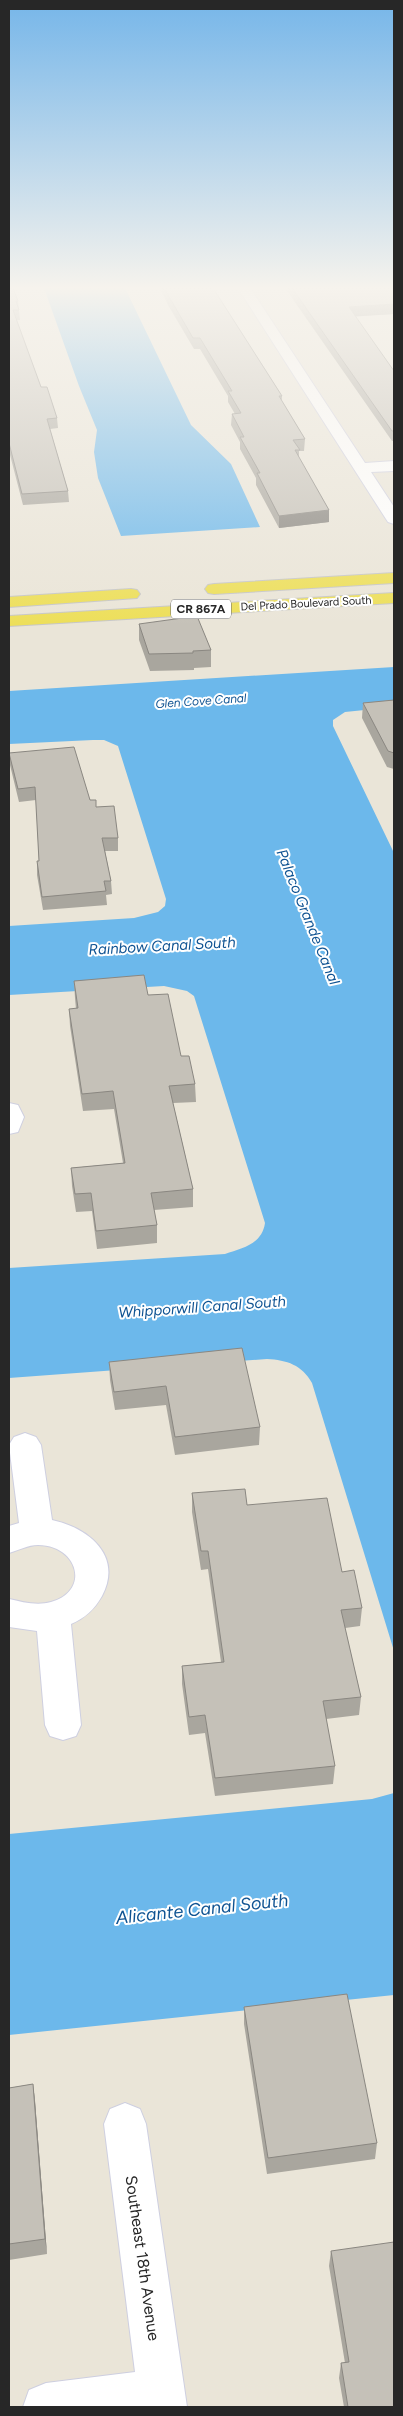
<svg xmlns="http://www.w3.org/2000/svg" width="403" height="2416" font-family="Figtree,sans-serif">
	<rect width="100%" height="100%" fill="#eae5d8"/>
	<path fill="#6cb8eb" d="M 44,288 L 125,288 L 191,425 L 231,464 L 260,527 L 121,536 L 98,478 L 94,452 L 97,430 L 79,386 Z
		M 394,667 L 394,707 L 345,712 L 333,720 L 333,726 L 394,853 L 394,1651 L 312,1383 C 302,1365 287,1360 267,1359 L 9,1378 L 9,1268 L 225,1254 C 243,1248 262,1244 265,1223 L 194,996 L 187,991 L 164,986 L 9,995 L 9,926 L 134,918 L 158,912 L 165,906 L 166,899 L 118,746 L 104,740 L 93,740 L 9,744 L 9,691 Z
		M 394,1793 L 394,1995 L 9,2035 L 9,1834 L 372,1799 Z"/>
	<g fill="none" stroke-linecap="round" stroke-linejoin="round">
		<defs>
			<path id="minor" d="M 238,288 L 250,288 L 365,463 L 394,461 L 394,471 L 371,472 L 394,507 L 394,524 L 388,522 L 386,519 Z
				M 9,1103 L 18,1105 L 24,1117 L 18,1132 L 9,1134 Z
				M 25,1433 L 36,1437 L 41,1445 L 52,1520 C 89,1528 123,1556 102,1596 C 94,1610 85,1618 71,1624 L 81,1725 L 76,1736 L 63,1740 L 50,1736 L 45,1725 L 37,1631 L 9,1627 L 9,1599 C 22,1602 37,1606 51,1602 C 91,1591 78,1545 38,1545 C 28,1545 19,1550 9,1553 L 9,1526 L 19,1523 L 9,1445 L 14,1437 Z
				M 125,2103 L 140,2109 L 146,2124 L 187,2407 L 23,2407 L 29,2390 L 46,2383 L 135,2372 L 104,2124 L 110,2109 Z"/>
			<path id="major" d="M 394,573 L 394,583 L 214,594 L 208,593 L 205,589 L 208,585 L 214,584 Z
				M 131,589 L 137,590 L 140,594 L 137,598 L 9,607 L 9,597 Z
				M 394,593 L 394,603 L 9,626 L 9,616 Z"/>
		</defs>
		<use href="#minor" stroke="#cecfe0" stroke-width="2"/>
		<use href="#major" stroke="#c7c7c7" stroke-width="2"/>
		<use href="#minor" fill="#fff" fill-rule="evenodd"/>
		<use href="#major" fill="#eddf5a" fill-rule="evenodd"/>
	</g>
	<path fill="#a9a69e" d="M 9,288 L 18,301 L 20,320 L 16,320 L 41,387 L 57,418 L 58,428 L 50,429 L 68,491 L 69,502 L 23,505 L 9,451 Z
		M 160,288 L 213,288 L 282,396 L 282,401 L 305,439 L 304,451 L 299,451 L 299,458 L 329,510 L 329,522 L 279,528 L 256,485 L 256,478 L 240,449 L 240,442 L 231,425 L 232,414 L 235,414 L 228,402 L 228,396 L 200,349 L 194,349 L 168,305 Z
		M 285,288 L 394,288 L 394,314 L 355,316 L 394,371 L 394,441 L 392,441 Z
		M 139,624 L 211,650 L 211,667 L 194,668 L 194,670 L 150,671 L 139,640 Z
		M 394,700 L 394,769 L 387,767 L 362,718 L 363,703 Z
		M 9,753 L 90,800 L 96,807 L 118,838 L 118,851 L 105,851 L 111,881 L 112,894 L 106,895 L 107,905 L 43,910 L 37,875 L 37,861 L 39,861 L 36,800 L 19,802 L 10,765 Z
		M 74,981 L 148,995 L 195,1084 L 196,1102 L 173,1103 L 193,1189 L 193,1207 L 154,1210 L 157,1225 L 157,1243 L 97,1249 L 92,1211 L 76,1212 L 72,1186 L 71,1168 L 123,1163 L 114,1109 L 83,1111 L 70,1026 L 69,1009 L 76,1009 L 75,998 Z
		M 109,1362 L 260,1427 L 259,1445 L 175,1455 L 166,1405 L 115,1410 L 110,1380 Z
		M 192,1493 L 247,1505 L 342,1572 L 362,1608 L 360,1626 L 345,1628 L 361,1697 L 359,1715 L 326,1719 L 335,1766 L 333,1784 L 215,1796 L 205,1733 L 189,1735 L 182,1684 L 182,1666 L 221,1662 L 208,1569 L 201,1570 L 192,1512 Z
		M 244,2007 L 377,2143 L 375,2159 L 267,2174 L 244,2024 Z
		M 33,2084 L 35,2101 L 47,2254 L 9,2260 L 9,2088 Z
		M 331,2251 L 394,2407 L 344,2407 L 339,2378 L 341,2363 L 345,2363 L 329,2266 Z"/>
	<path fill="#8a8781" d="M 394,304 L 394,314 L 348,317 L 349,307 Z
		M 329,510 L 329,522 L 279,528 L 279,516 Z
		M 33,2084 L 35,2101 L 47,2254 L 45,2239 Z"/>
	<path fill="#c5c1b8" stroke="#8a8781" d="M 9,288 L 13,288 L 18,301 L 16,301 L 19,310 L 13,310 L 41,387 L 47,387 L 57,418 L 47,419 L 68,491 L 22,494 L 9,443 Z
		M 164,288 L 213,288 L 282,396 L 279,396 L 305,439 L 293,440 L 300,450 L 295,450 L 329,510 L 279,516 L 257,473 L 260,473 L 240,437 L 244,437 L 232,414 L 241,413 L 228,391 L 232,391 L 200,338 L 193,338 L 168,295 Z
		M 292,288 L 394,288 L 394,304 L 349,307 L 394,371 L 394,431 L 392,431 Z
		M 197,616 L 211,650 L 193,651 L 193,653 L 149,654 L 139,624 Z
		M 394,700 L 394,753 L 388,751 L 363,703 Z
		M 74,747 L 90,800 L 96,800 L 96,807 L 114,806 L 118,838 L 102,838 L 111,881 L 104,881 L 106,891 L 42,897 L 37,861 L 39,861 L 35,787 L 18,789 L 9,753 Z
		M 144,975 L 148,995 L 168,994 L 181,1056 L 189,1056 L 195,1084 L 169,1086 L 193,1189 L 151,1193 L 157,1225 L 96,1231 L 91,1193 L 75,1194 L 71,1168 L 125,1163 L 113,1091 L 82,1094 L 69,1009 L 78,1008 L 74,981 Z
		M 242,1348 L 260,1427 L 175,1437 L 166,1386 L 114,1392 L 109,1362 Z
		M 245,1489 L 247,1505 L 327,1498 L 342,1572 L 354,1570 L 362,1608 L 341,1610 L 361,1697 L 323,1701 L 335,1766 L 215,1778 L 205,1715 L 189,1717 L 182,1666 L 224,1662 L 208,1551 L 201,1551 L 192,1493 Z
		M 347,1994 L 377,2143 L 268,2158 L 244,2007 Z
		M 33,2084 L 45,2239 L 9,2244 L 9,2088 Z
		M 394,2242 L 394,2407 L 348,2407 L 341,2363 L 349,2362 L 331,2251 Z"/>
	<linearGradient id="sky" x2="0" y2="1"><stop stop-color="#76b6e9"/><stop offset="0.46" stop-color="#f6f3ed"/><stop offset="1" stop-color="#f6f3ed" stop-opacity="0"/></linearGradient>
	<rect width="403" height="626" fill="url(#sky)"/>
	<g text-anchor="middle" stroke-width="4" stroke-linejoin="round" paint-order="stroke">
		<g font-size="11" fill="#272727" stroke="#fff">
			<text transform="translate(306 603) rotate(-3)" y="4">Del Prado Boulevard South</text>
		</g>
		<rect fill="#fff" stroke="#686868" stroke-width="1" x="171" y="599.5" width="60" height="19" rx="4"/>
		<g font-size="12" font-weight="bold" fill="#272727">
			<text x="201" y="613">CR 867A</text>
		</g>
		<g font-size="12" font-style="italic" fill="#0f5392" stroke="#fff">
			<text transform="translate(201 701) rotate(-4)" y="4">Glen Cove Canal</text>
		</g>
		<g font-size="15" font-style="italic" fill="#0f5392" stroke="#fff">
			<text transform="translate(308 917) rotate(68)" y="5">Palaco Grande Canal</text>
			<text transform="translate(162 946) rotate(-3)" y="5">Rainbow Canal South</text>
			<text transform="translate(202 1307) rotate(-4)" y="5">Whipporwill Canal South</text>
		</g>
		<g font-size="16" fill="#272727" stroke="#fff">
			<text transform="translate(143 2258) rotate(82)" y="6">Southeast 18th Avenue</text>
		</g>
		<g font-size="18" font-style="italic" fill="#0f5392" stroke="#fff">
			<text transform="translate(202 1909) rotate(-6)" y="6">Alicante Canal South</text>
		</g>
	</g>
	<rect width="403" height="2416" fill="none" stroke="#272727" stroke-width="20"/>
</svg>
